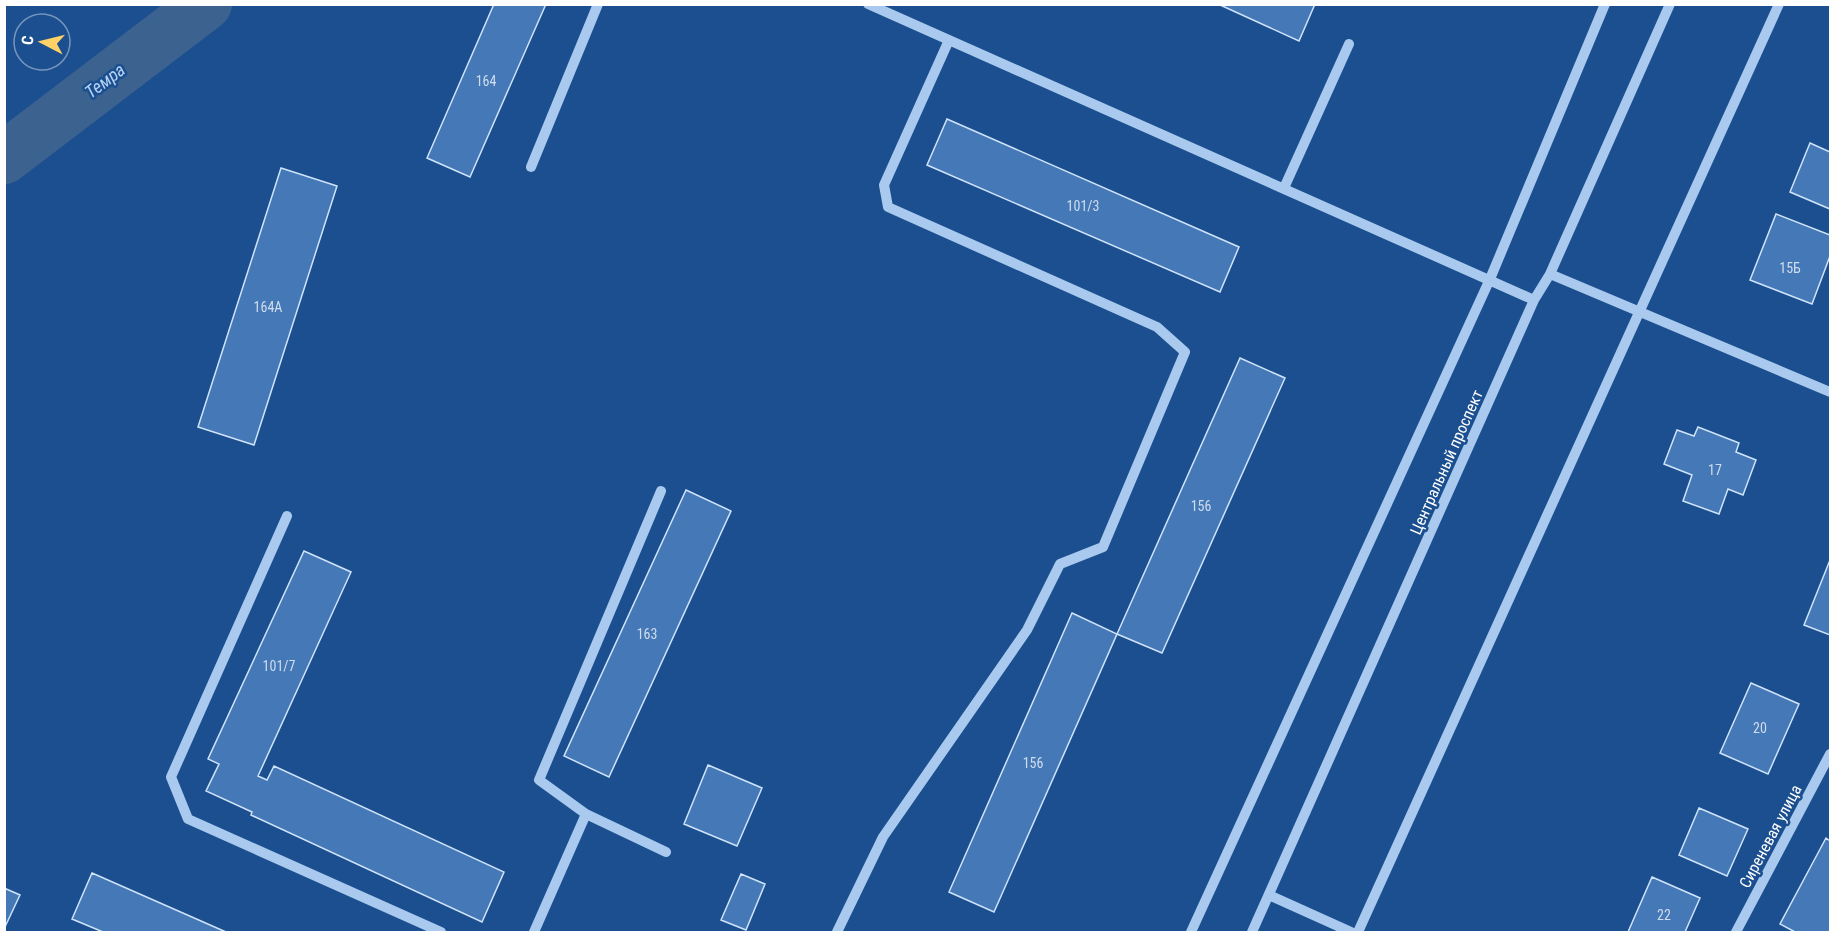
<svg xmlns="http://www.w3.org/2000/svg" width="1835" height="937" font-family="'Roboto Condensed',sans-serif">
	<rect width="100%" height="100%" fill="#1b4f8f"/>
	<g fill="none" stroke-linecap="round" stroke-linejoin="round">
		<path stroke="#3c6290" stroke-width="52" d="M 4,158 L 206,4"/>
	</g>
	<path fill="#4478b7" stroke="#cfe3fa" stroke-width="1.5" d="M 494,4 L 546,4 L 470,177 L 427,158 Z
		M 1218,4 L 1315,4 L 1299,41 Z
		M 947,119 L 1239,247 L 1220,292 L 927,165 Z
		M 1810,143 L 1830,152 L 1830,209 L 1790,192 Z
		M 281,168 L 337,186 L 254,445 L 198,427 Z
		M 1776,214 L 1830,235 L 1830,256 L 1812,304 L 1750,280 Z
		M 1240,358 L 1285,378 L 1162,653 L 1117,634 Z
		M 1698,427 L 1739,443 L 1736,452 L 1756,460 L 1743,495 L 1728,489 L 1719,514 L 1683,501 L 1692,475 L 1664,464 L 1677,430 L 1694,436 Z
		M 686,490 L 731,511 L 609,777 L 564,756 Z
		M 304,551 L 351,572 L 258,776 L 267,780 L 274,766 L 504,872 L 482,922 L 251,815 L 252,812 L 206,791 L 219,764 L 208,759 Z
		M 1830,560 L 1830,635 L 1804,625 Z
		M 1072,613 L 1117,634 L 994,912 L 949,892 Z
		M 1751,683 L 1799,704 L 1768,774 L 1720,753 Z
		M 708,765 L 762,788 L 737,846 L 684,824 Z
		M 1699,808 L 1748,829 L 1727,876 L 1679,855 Z
		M 1826,838 L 1830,841 L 1830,932 L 1795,932 L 1780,924 Z
		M 92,873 L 226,932 L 103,932 L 72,919 Z
		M 741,874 L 765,884 L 746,930 L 721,920 Z
		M 1652,877 L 1700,898 L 1685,932 L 1628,932 Z
		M 4,888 L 20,895 L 4,929 Z"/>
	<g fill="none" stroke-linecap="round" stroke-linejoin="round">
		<path stroke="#a9c9ee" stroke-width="10" d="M 868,4 L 1534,300
			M 531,167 L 598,4
			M 1284,188 L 1349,44
			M 1550,274 L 1830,392
			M 287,516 L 171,777 L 188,819 L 441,932
			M 586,814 L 666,852
			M 1269,895 L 1351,932
			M 534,932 L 586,814 L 539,780 L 661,491
			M 837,932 L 883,837 L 1027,630 L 1060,564 L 1103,547 L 1185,352 L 1157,327 L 888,207 L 884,185 L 949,40
			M 1191,932 L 1490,279 L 1605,4
			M 1252,932 L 1534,300 L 1550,274 L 1670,4
			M 1358,932 L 1779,4
			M 1736,932 L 1830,754"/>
	</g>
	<g text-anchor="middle" stroke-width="5" stroke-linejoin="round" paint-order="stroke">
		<g font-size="14" fill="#d0dded">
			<text x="486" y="86">164</text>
			<text x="1083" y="211">101/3</text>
			<text x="1790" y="273">15Б</text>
			<text x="268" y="312">164А</text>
			<text x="1715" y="475">17</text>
			<text x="1201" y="511">156</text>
			<text x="647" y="639">163</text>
			<text x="279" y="671">101/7</text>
			<text x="1760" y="733">20</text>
			<text x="1033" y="768">156</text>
			<text x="1664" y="920">22</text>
		</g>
		<g font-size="16" fill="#fff" stroke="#1b4f8f">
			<text transform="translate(1446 462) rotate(-66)" y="6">Центральный проспект</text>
			<text transform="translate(1770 836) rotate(-62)" y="6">Сиреневая улица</text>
		</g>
		<g font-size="18" font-style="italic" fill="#b5d3f5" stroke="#1b4f8f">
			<text transform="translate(105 81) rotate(-37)" y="6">Темра</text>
		</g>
	</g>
	<rect width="1835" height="937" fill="none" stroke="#ffffff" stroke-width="12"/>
	<g transform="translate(42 42) rotate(277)"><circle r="28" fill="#1b4f8f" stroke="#7695bc" stroke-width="1.5"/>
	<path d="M0-4.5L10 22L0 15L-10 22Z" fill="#ffd166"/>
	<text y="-9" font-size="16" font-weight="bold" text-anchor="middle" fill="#ffffff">С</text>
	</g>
</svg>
